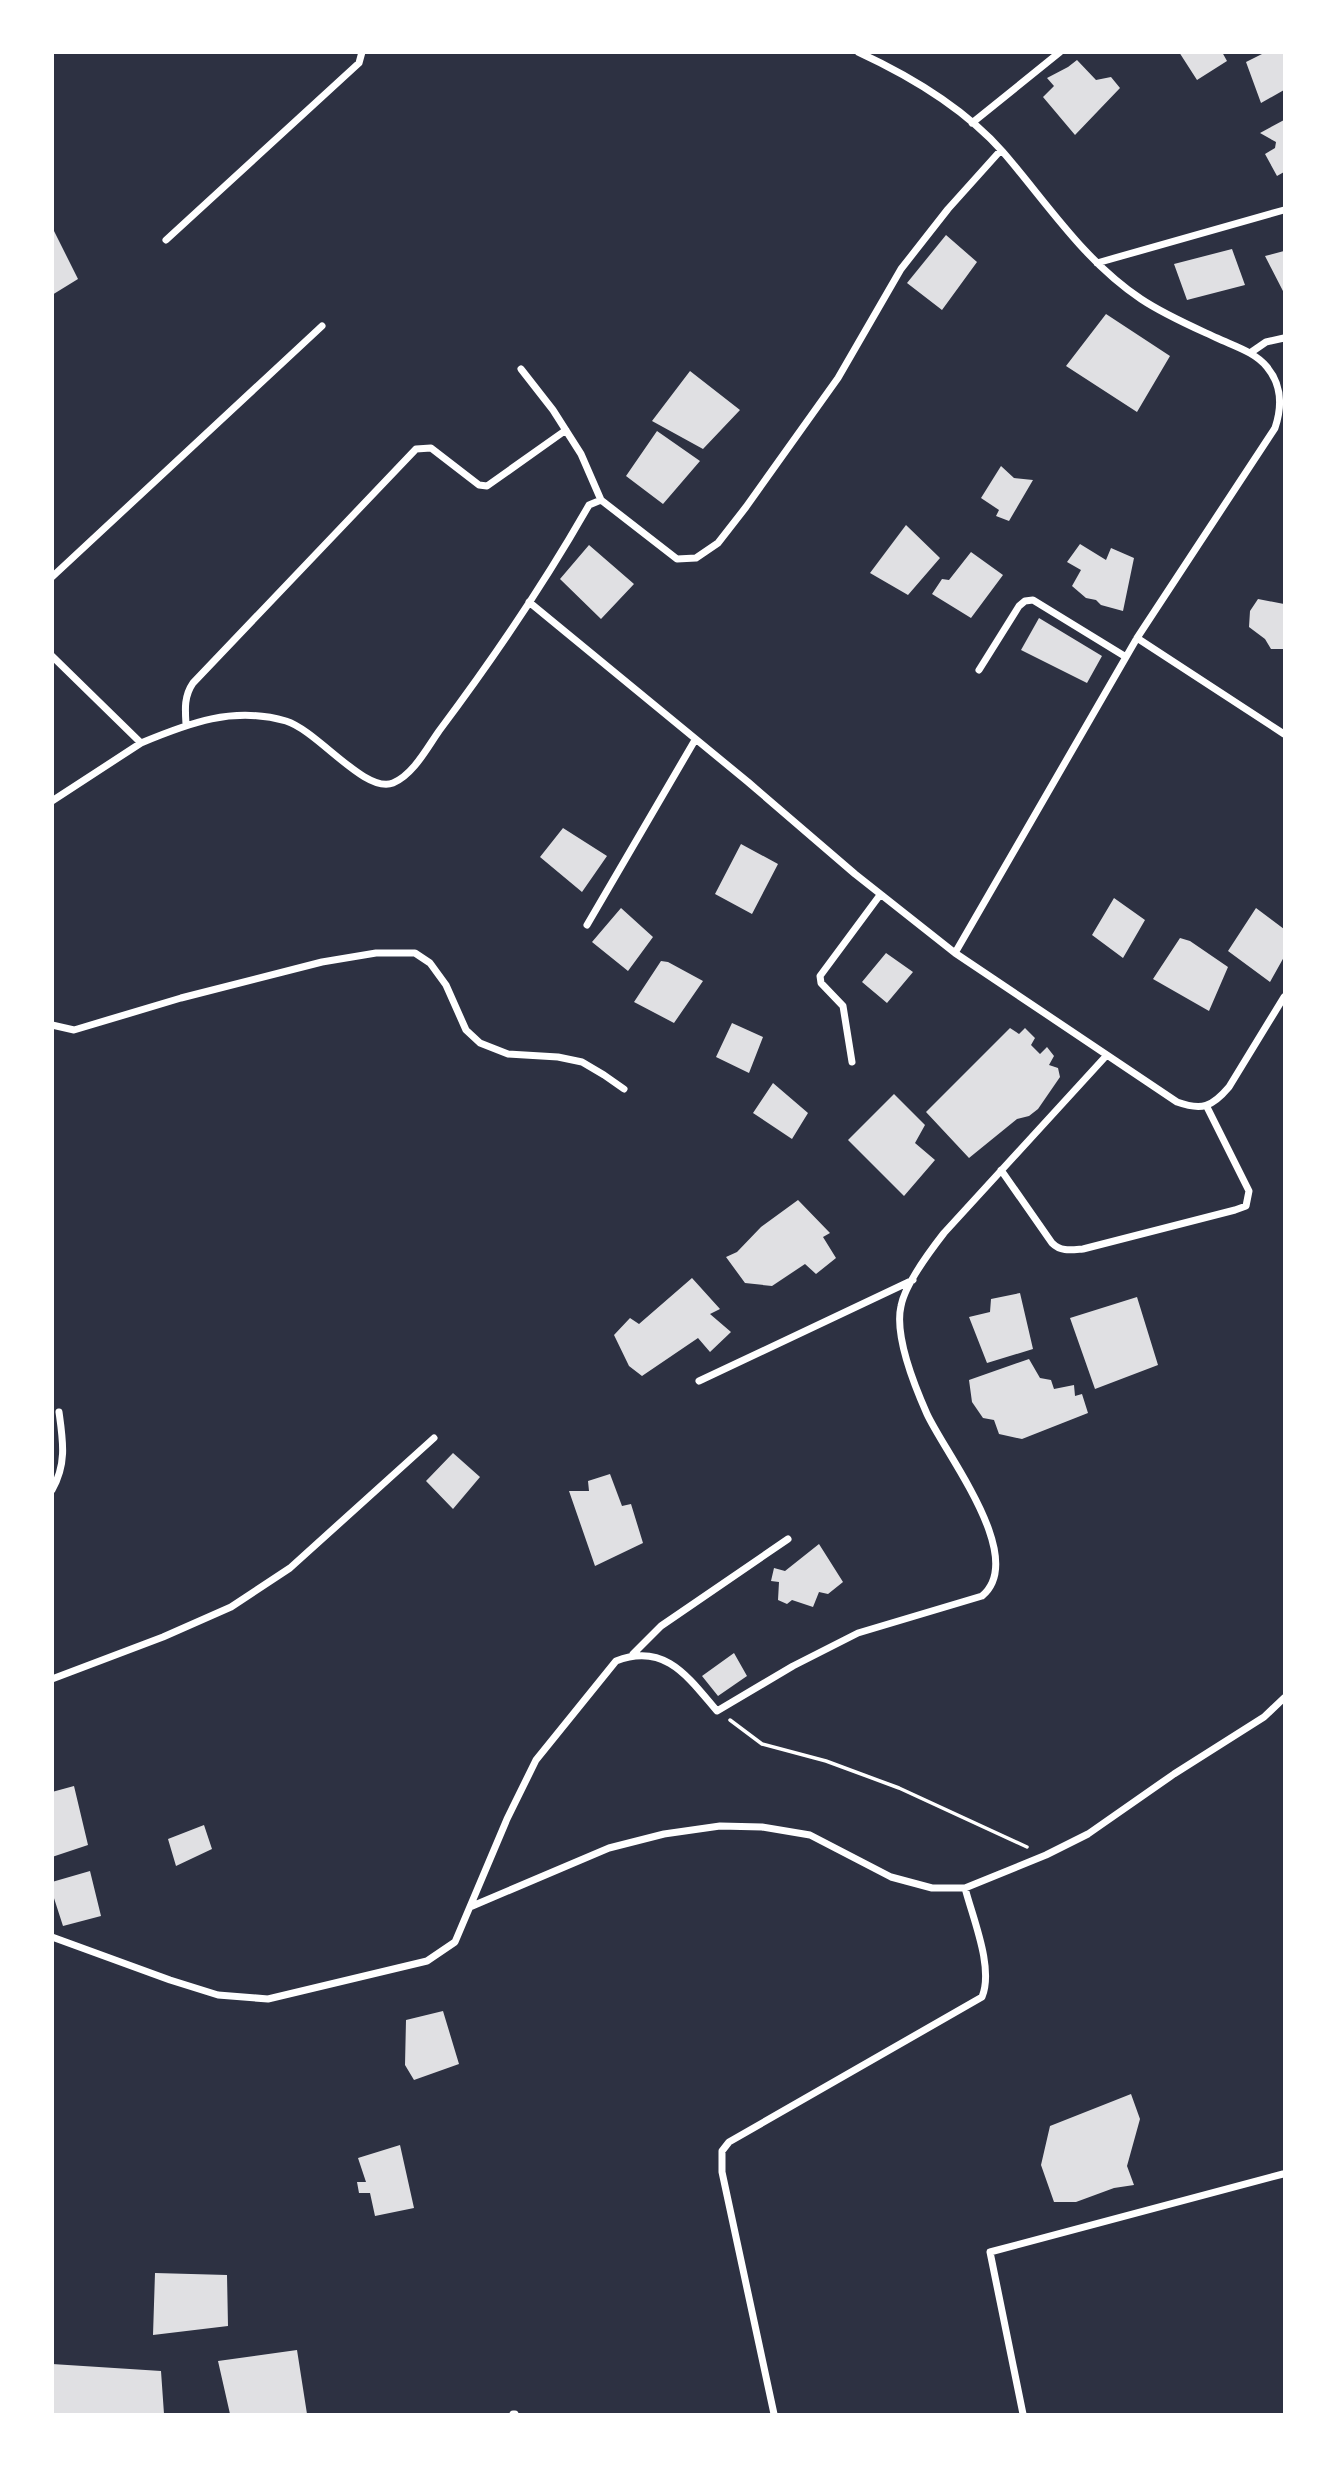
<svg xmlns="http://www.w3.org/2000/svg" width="1337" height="2467" font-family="Jost,sans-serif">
	<rect width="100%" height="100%" fill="#2d3142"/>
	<path fill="#e0e0e3" d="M 1179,52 L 1222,52 L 1227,61 L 1197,80 Z
		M 1266,52 L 1284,52 L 1284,90 L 1261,103 L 1246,62 Z
		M 1077,60 L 1096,80 L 1111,77 L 1120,88 L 1075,135 L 1043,97 L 1054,86 L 1047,78 L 1068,67 Z
		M 1284,120 L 1284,172 L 1277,176 L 1265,154 L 1275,148 L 1276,142 L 1260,133 Z
		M 52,227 L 78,279 L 52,295 Z
		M 946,235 L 977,262 L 942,310 L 907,283 Z
		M 1232,249 L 1245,285 L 1187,300 L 1174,264 Z
		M 1284,251 L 1284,293 L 1265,256 Z
		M 1106,314 L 1170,356 L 1137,412 L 1066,366 Z
		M 690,371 L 740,410 L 703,449 L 652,421 Z
		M 657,431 L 700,461 L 663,504 L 626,476 Z
		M 1001,466 L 1014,478 L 1033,480 L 1009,521 L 996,516 L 999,510 L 981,498 Z
		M 906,525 L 940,558 L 908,595 L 870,573 Z
		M 1080,544 L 1106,560 L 1111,548 L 1134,558 L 1123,611 L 1101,605 L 1096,600 L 1086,598 L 1072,586 L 1081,570 L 1067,562 Z
		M 589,545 L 634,584 L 601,619 L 560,579 Z
		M 971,552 L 1003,575 L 971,618 L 932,594 L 942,579 L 949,580 Z
		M 1258,599 L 1284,604 L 1284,649 L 1271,649 L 1265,639 L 1249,627 L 1250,611 Z
		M 1039,618 L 1102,656 L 1087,683 L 1021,650 Z
		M 563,828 L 607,856 L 582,892 L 540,857 Z
		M 741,844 L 778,864 L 752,914 L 715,894 Z
		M 1114,898 L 1145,920 L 1123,958 L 1092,935 Z
		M 621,908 L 653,937 L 628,971 L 592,942 Z
		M 1256,908 L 1284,929 L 1284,957 L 1270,982 L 1228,951 Z
		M 1180,938 L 1190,941 L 1228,967 L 1209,1011 L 1153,979 Z
		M 886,953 L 913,972 L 887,1003 L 862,982 Z
		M 661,961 L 668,962 L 703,981 L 674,1023 L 634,1002 Z
		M 732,1023 L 763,1037 L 749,1073 L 716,1057 Z
		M 1010,1028 L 1019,1034 L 1025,1028 L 1035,1038 L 1031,1045 L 1040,1054 L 1047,1047 L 1054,1056 L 1049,1065 L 1058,1068 L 1060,1077 L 1038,1109 L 1029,1116 L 1017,1119 L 969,1158 L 926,1112 Z
		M 773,1083 L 808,1113 L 792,1139 L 753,1113 Z
		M 894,1094 L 925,1125 L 915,1143 L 935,1160 L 904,1196 L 848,1140 Z
		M 798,1200 L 830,1233 L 823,1237 L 836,1258 L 816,1274 L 805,1264 L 772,1286 L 745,1283 L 726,1257 L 737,1252 L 761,1227 Z
		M 692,1278 L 720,1309 L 710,1314 L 731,1332 L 710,1352 L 698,1338 L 642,1376 L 629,1366 L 614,1335 L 630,1318 L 639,1324 Z
		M 1020,1293 L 1033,1349 L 987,1363 L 969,1317 L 990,1312 L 991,1299 Z
		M 1137,1297 L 1158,1365 L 1095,1389 L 1070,1318 Z
		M 1029,1359 L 1040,1378 L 1051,1380 L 1054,1389 L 1074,1385 L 1075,1396 L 1082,1394 L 1088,1413 L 1022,1439 L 999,1434 L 994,1420 L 983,1418 L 972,1402 L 969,1380 Z
		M 453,1453 L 480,1477 L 453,1509 L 426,1481 Z
		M 610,1474 L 622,1506 L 631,1504 L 643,1543 L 595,1566 L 569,1491 L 589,1491 L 588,1481 Z
		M 819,1544 L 843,1582 L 828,1594 L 819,1592 L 813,1607 L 792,1600 L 787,1604 L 778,1600 L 779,1582 L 771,1581 L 774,1568 L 785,1571 Z
		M 734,1653 L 747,1676 L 718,1696 L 702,1676 Z
		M 74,1786 L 88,1845 L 52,1857 L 52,1792 Z
		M 204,1825 L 212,1849 L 176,1866 L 168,1839 Z
		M 90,1871 L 101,1916 L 63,1926 L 52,1892 L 52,1882 Z
		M 443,2011 L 459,2064 L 414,2080 L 405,2065 L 406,2020 Z
		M 1131,2094 L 1140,2119 L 1127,2166 L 1134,2185 L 1114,2188 L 1076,2202 L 1054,2202 L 1041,2165 L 1050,2126 Z
		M 400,2145 L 414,2208 L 375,2216 L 370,2193 L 359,2193 L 357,2182 L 366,2182 L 358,2158 Z
		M 155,2273 L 227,2275 L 228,2326 L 153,2335 Z
		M 297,2350 L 307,2414 L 230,2414 L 218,2361 Z
		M 52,2364 L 161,2371 L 164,2414 L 52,2414 Z"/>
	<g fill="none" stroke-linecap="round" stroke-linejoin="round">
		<path stroke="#fff" stroke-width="3.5" d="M 730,1720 L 762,1744 L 826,1761 L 899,1788 L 1027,1847"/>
		<path stroke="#fff" stroke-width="7" d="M 858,52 C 910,76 965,109 1003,152 C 1047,203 1084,261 1141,299 C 1165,315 1191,326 1217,338 C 1234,346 1255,352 1267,367 C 1282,385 1282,407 1275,428 L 1137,638 L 955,953
			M 972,123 L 1060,52
			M 166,240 L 359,63 L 362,52
			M 1097,263 L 1284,210
			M 1250,353 L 1266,342 L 1284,338
			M 521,369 L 553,410 L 581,454 L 601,500
			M 52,577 L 322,326
			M 529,602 L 748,782 L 855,874 L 955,953 L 1177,1102 C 1202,1111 1212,1107 1229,1087 L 1284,997
			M 1137,638 L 1284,734
			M 52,656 L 141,743 C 189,723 233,706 286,721 C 318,731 365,794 393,783 C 413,775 427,748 439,731 C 493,659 544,584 589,505 L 601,500 L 677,559 L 696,558 L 718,543 L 746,507 L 838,378 L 901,269 L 948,209 L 1001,150
			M 979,670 L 1019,606 L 1025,601 L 1033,600 L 1126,657
			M 186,724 C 185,709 184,696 193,683 L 416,449 L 431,448 L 479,485 L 487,486 L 566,430
			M 52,801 L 141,743
			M 587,925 L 695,740
			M 52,1025 L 74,1030 L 181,998 L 322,962 L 376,953 L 415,953 L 430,963 L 446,985 L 466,1030 L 480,1043 L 508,1054 L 558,1057 L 582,1062 L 604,1075 L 624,1089
			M 852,1062 L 843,1006 L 821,983 L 820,976 L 880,895
			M 1001,1170 L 1052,1243 C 1061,1252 1071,1250 1083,1249 L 1235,1210 L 1246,1206 L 1249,1191 L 1207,1107
			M 699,1381 L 913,1280
			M 52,1490 C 67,1464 63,1441 59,1412
			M 633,1654 L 661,1626 L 788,1539
			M 52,1679 L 163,1637 L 231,1607 L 290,1568 L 434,1438
			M 470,1907 L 609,1848 L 664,1834 L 720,1826 L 762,1827 L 810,1835 L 891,1877 L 932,1888 L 965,1888 L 1046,1855 L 1088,1834 L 1174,1774 L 1264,1717 L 1284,1698
			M 52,1937 L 170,1980 L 218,1995 L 268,1999 L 427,1961 L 455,1942 L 507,1819 L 536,1760 L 616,1661 C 665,1642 688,1677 717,1711 L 793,1666 L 858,1633 L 982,1596 C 1028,1558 946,1455 927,1414 C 915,1387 894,1336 901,1306 C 905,1284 930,1251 944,1233 L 1106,1056
			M 513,2414 L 515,2414
			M 774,2414 L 722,2172 L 722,2151 L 729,2142 L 982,1997 C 994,1968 973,1919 965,1888
			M 1023,2414 L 990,2252 L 1283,2174"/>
	</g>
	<rect width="1337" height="2467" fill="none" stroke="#ffffff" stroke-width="108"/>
</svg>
